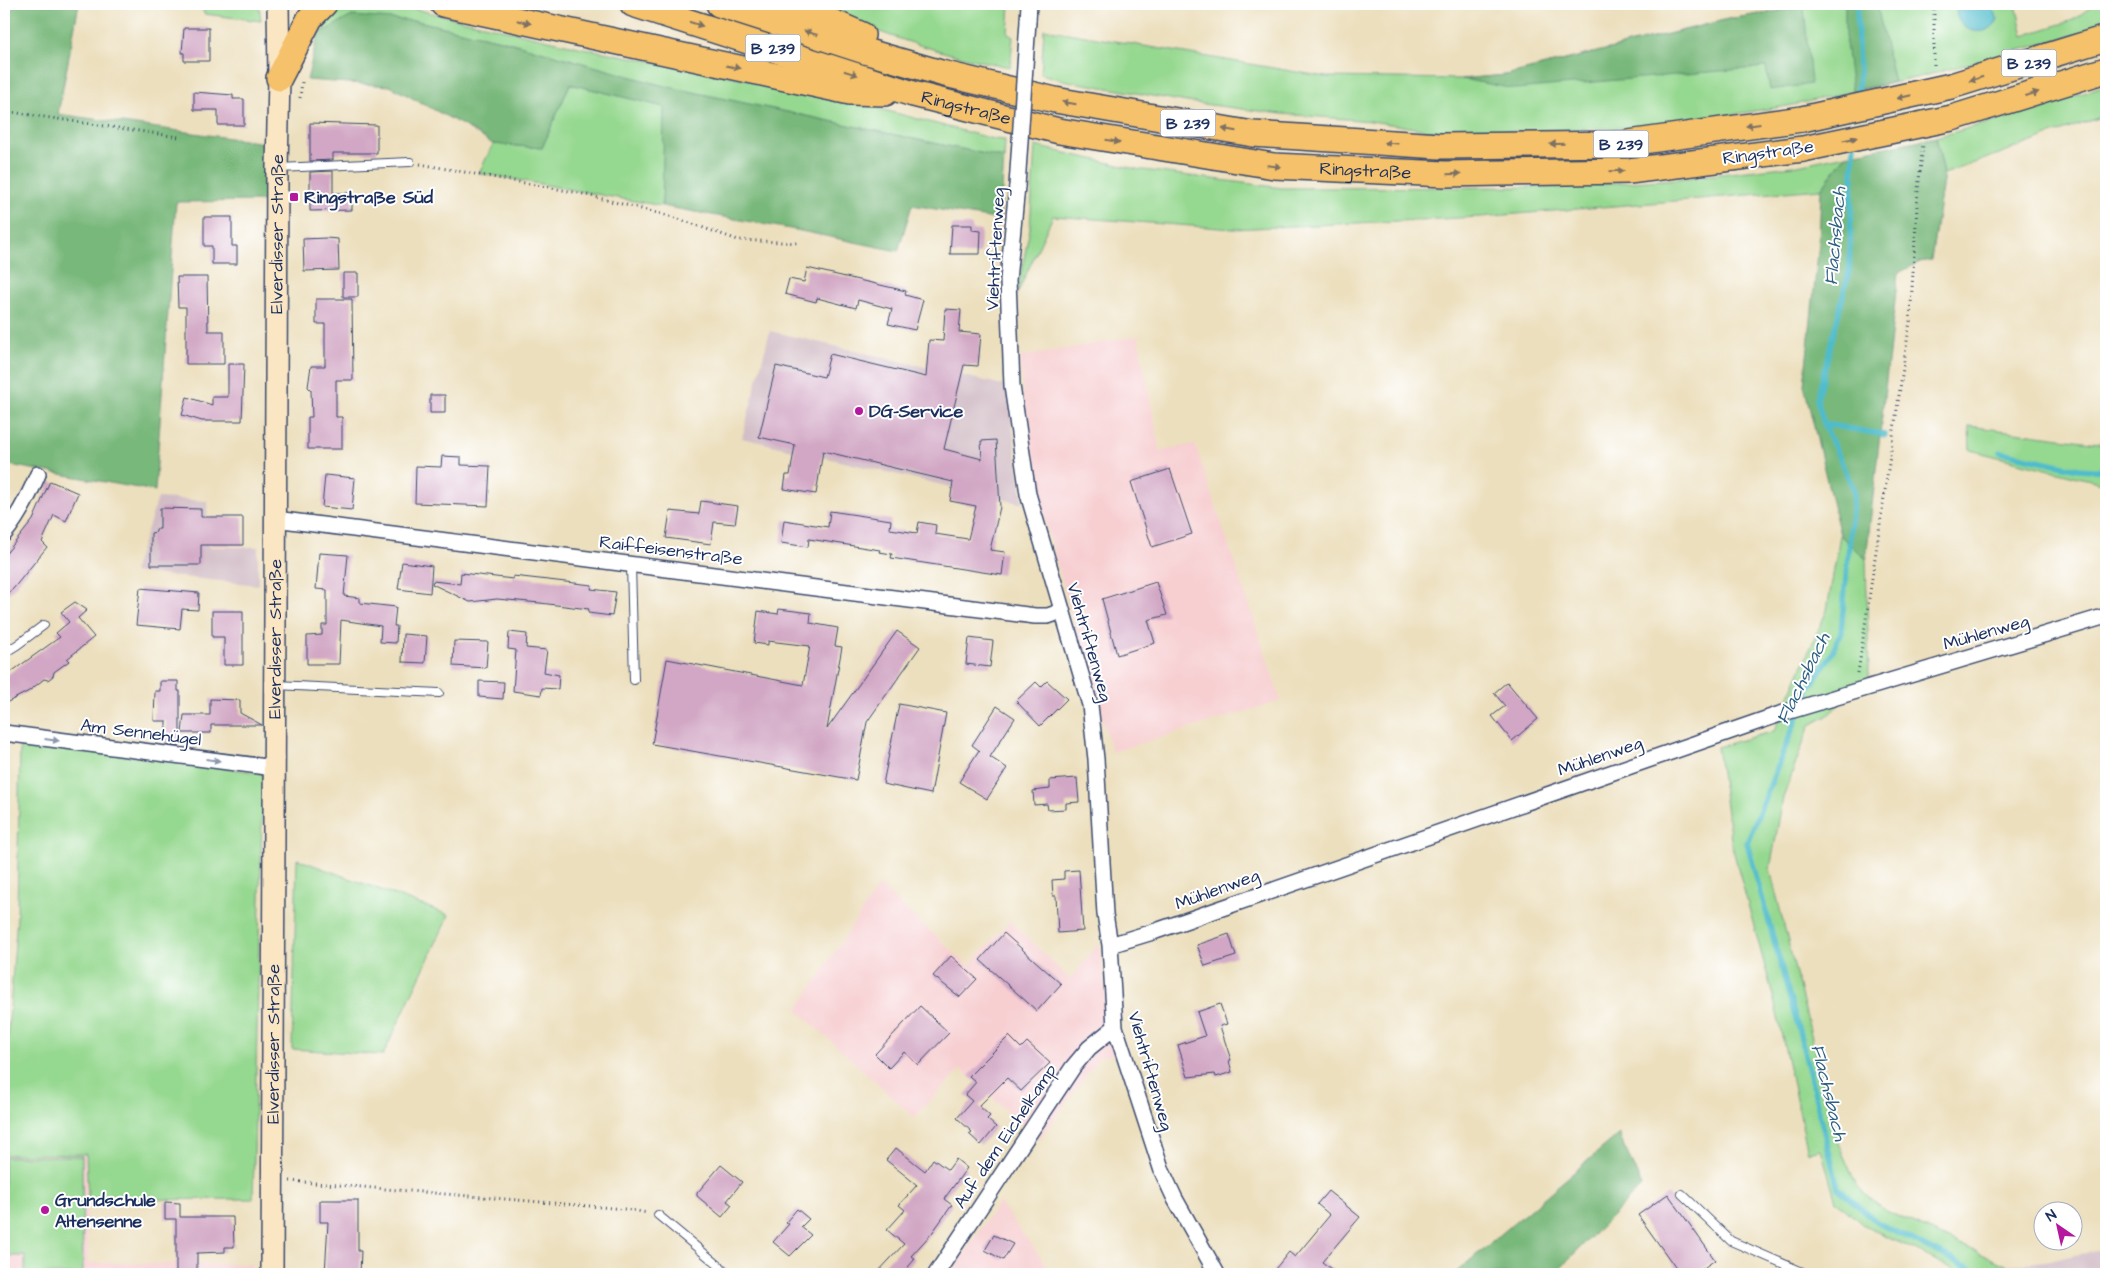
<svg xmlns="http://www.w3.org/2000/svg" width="2110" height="1278" font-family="'Architects Daughter',sans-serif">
	<rect width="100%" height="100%" fill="#fff"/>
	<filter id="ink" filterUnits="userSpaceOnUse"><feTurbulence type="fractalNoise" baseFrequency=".02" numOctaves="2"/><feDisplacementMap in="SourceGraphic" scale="10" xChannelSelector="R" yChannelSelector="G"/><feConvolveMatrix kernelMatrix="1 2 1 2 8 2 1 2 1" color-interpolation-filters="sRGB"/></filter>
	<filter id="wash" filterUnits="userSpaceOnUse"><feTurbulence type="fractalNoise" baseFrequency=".0096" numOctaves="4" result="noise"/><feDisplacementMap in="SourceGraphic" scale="20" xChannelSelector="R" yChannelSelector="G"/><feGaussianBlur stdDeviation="1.12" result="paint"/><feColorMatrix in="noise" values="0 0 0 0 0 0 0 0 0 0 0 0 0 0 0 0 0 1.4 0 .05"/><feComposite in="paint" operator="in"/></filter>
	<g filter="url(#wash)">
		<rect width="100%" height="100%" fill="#ecdfbd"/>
		<path fill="#f7cfd1" d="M 1138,336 L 1160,451 L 1195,444 L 1281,701 L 1112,752 L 1037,495 L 1024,409 L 1020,357 Z
			M 879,885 L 969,966 L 1010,921 L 1070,979 L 1099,943 L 1115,1055 L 1100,1056 L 1039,1140 L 961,1069 L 914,1117 L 797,1010 Z
			M 4,1156 L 85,1156 L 88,1263 L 251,1264 L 251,1274 L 4,1274 Z
			M 999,1202 L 1053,1274 L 950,1274 Z"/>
		<path fill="#d2bdc6" d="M 770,331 L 1007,386 L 1023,504 L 742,438 Z
			M 158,498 L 207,501 L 208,547 L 258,547 L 258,585 L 133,572 Z
			M 2106,1249 L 2106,1274 L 2020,1274 L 2006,1265 L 2045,1261 Z"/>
		<path fill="#95d88f" stroke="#588476" d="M 201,4 L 259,4 L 261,21 L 204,14 Z
			M 352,4 L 382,4 L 406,7 L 583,48 L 824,94 L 993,139 L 1005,140 L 1004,158 L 664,86 L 505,41 L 417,21 L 318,34 L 335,12 Z
			M 812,4 L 1010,4 L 1008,34 L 1013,37 L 1010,67 C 943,55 874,33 812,4 Z
			M 1804,4 L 2016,4 L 2023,36 L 2073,20 L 2095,4 L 2106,4 L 2106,24 L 2082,33 L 1924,76 L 1788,106 L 1648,127 L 1528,131 L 1433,131 L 1371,121 L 1282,114 L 1187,102 L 1062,80 L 1041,74 L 1044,29 L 1326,77 L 1462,79 L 1506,75 L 1728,19 L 1804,7 Z
			M 570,84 L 665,107 L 662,206 L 479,173 L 493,144 L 542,148 Z
			M 2106,86 L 2106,115 L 1944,174 L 1936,137 L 1995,121 Z
			M 1035,146 L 1136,169 L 1282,188 L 1559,187 L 1676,179 L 1793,166 L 1846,155 L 1821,189 L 1480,217 L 1234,229 L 1053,216 L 1017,294 L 1030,228 Z
			M 1969,426 L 2106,444 L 2106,484 L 1970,450 Z
			M 1840,535 L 1866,559 L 1869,676 L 1827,716 L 1810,725 L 1783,798 L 1770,869 L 1838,1143 L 1857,1186 L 1882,1209 L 2006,1265 L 2020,1274 L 1963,1274 L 1862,1224 L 1836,1201 L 1821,1149 L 1808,1152 L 1773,996 L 1732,846 L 1717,747 L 1774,731 L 1827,610 Z
			M 20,742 L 263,773 L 253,1199 L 88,1200 L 86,1154 L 4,1155 L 4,1086 L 17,916 Z
			M 297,859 L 449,915 L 383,1055 L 292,1049 Z
			M 82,1156 L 83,1274 L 25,1274 L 25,1256 L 4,1256 L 4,1157 Z"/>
		<path fill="#78b87a" stroke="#4a746c" d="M 4,4 L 79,4 L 58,114 L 265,143 L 268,201 L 176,202 L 155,491 L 4,464 Z
			M 1845,4 L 1878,4 L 1878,10 L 1894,82 L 1852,91 L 1845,35 Z
			M 1804,7 L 1811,84 L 1770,90 L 1766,67 L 1515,89 L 1462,79 L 1506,75 L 1728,19 Z
			M 352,16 L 417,21 L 505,41 L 664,86 L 1004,158 L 1000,220 L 912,205 L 898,251 L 796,230 L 662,206 L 664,107 L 570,84 L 542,148 L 493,144 L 468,128 L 390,86 L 307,80 L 318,34 Z
			M 1936,137 L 1944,174 L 1931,260 L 1920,262 L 1898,273 L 1866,559 L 1840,535 L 1804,385 L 1819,243 L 1821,189 L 1846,155 Z
			M 1619,1134 L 1642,1186 L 1554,1274 L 1454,1274 Z"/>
		<path fill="#50bccb" stroke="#367694" d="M 1957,4 L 1989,4 L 1998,19 C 1988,42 1950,31 1957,4 Z"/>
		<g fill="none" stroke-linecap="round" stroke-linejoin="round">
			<path stroke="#50bccb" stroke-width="5.5" d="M 1857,100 L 1859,76 L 1857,4
				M 1854,144 L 1849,272 L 1817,399 L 1824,424 L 1854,490 L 1841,632 L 1831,655 L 1809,688 L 1747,843 L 1798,1027 L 1838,1188 L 1878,1223 L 1982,1274
				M 1824,424 L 1885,435
				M 2001,452 L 2078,469 L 2106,471"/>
		</g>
		<g id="blocks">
			<path fill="#d2a7c5" d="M 184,28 L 209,28 L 209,61 L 184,61 L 184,53 L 182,53 Z
				M 194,92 L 233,95 L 233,99 L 244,99 L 244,125 L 218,125 L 218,110 L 194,110 Z
				M 310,123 L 377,125 L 377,153 L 333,153 L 333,160 L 310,161 Z
				M 333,171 L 333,193 L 352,193 L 352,210 L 310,211 L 310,172 Z
				M 204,217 L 232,217 L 232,246 L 237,246 L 237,264 L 212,264 L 212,246 L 204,246 Z
				M 952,225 L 972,225 L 972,230 L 981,231 L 980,254 L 950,254 Z
				M 326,238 L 338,239 L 339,270 L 304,271 L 303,239 Z
				M 807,268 L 906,291 L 905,295 L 923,300 L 915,330 L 888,324 L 892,309 L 858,300 L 856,308 L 817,298 L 816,302 L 785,294 L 789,279 L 804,282 Z
				M 343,273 L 358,273 L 358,297 L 343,297 Z
				M 177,277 L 207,277 L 208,331 L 224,331 L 224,364 L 186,364 L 186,307 L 178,307 Z
				M 316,299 L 352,299 L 353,380 L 336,380 L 336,417 L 342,417 L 342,449 L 308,449 L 308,417 L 312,417 L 311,390 L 308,387 L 311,366 L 325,366 L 325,324 L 316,324 Z
				M 945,309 L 961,310 L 959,332 L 981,334 L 978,366 L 964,365 L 944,449 L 982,459 L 981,441 L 996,440 L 1000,507 L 990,550 L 1005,552 L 1002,575 L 891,558 L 892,554 L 879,552 L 880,550 L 809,539 L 808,547 L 781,543 L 784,520 L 828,527 L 830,511 L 891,520 L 890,529 L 917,533 L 919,522 L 936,525 L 935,534 L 968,539 L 976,506 L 950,501 L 953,482 L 823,451 L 816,494 L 784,489 L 786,475 L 790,475 L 795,445 L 759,437 L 776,366 L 824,377 L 830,354 L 926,377 L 929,340 L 943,341 Z
				M 228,364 L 244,364 L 242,421 L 202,421 L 182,415 L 187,397 L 212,405 L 212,397 L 228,397 Z
				M 430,395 L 445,395 L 445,413 L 430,413 Z
				M 442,456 L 461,457 L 461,465 L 490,466 L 488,506 L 415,503 L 416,466 L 441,467 Z
				M 1170,469 L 1192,534 L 1152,547 L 1131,482 Z
				M 325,475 L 355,478 L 352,510 L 322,507 Z
				M 50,481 L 78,493 L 66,521 L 54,515 L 42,542 L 47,547 L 13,589 L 4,596 L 4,556 L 33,520 Z
				M 701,501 L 738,506 L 735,524 L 714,522 L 711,544 L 666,538 L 670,511 L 699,514 Z
				M 160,508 L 201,509 L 201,517 L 243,517 L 243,545 L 201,545 L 201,565 L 151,565 L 151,533 L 156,532 L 156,529 L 160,529 Z
				M 319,553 L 348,555 L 344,596 L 360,598 L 360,603 L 396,607 L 394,626 L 397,626 L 396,643 L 380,642 L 381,626 L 341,620 L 339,664 L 307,664 L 307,636 L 322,635 L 322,625 L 327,625 L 327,590 L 316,589 Z
				M 402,562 L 432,566 L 430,593 L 398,589 Z
				M 461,573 L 513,579 L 513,576 L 592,585 L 591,589 L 616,592 L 612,616 L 588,613 L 589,609 L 540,603 L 497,599 L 470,602 L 432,584 L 433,581 L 460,584 Z
				M 1156,582 L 1167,615 L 1148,620 L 1155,643 L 1117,655 L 1102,599 Z
				M 140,588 L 199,593 L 198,610 L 182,609 L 180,629 L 136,625 Z
				M 75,602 L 87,610 L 78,618 L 94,637 L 67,659 L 69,661 L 54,672 L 53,676 L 48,680 L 44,679 L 29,691 L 4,704 L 4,677 L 60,637 L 56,633 L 69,622 L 61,612 Z
				M 779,609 L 811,613 L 810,623 L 838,628 L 835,646 L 842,647 L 827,729 L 897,631 L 920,647 L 867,722 L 856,780 L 652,744 L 667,659 L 803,685 L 810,646 L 768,641 L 768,645 L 754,643 L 758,611 L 778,614 Z
				M 212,611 L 243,611 L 243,665 L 224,665 L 224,637 L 212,637 Z
				M 509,632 L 527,634 L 526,648 L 547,650 L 544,672 L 559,675 L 558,689 L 542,688 L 541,695 L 513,691 L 516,650 L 508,649 Z
				M 403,634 L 427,636 L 425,663 L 402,662 Z
				M 969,638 L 993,641 L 990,667 L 966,664 Z
				M 454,641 L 488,642 L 486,668 L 453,666 Z
				M 160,681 L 178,681 L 178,691 L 180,691 L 180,746 L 166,745 L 166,721 L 154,721 L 155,691 L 160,691 Z
				M 479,681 L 504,682 L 503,699 L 479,697 Z
				M 1047,681 L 1067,699 L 1040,726 L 1016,701 L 1036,682 L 1041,687 Z
				M 1507,682 L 1538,719 L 1512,741 L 1492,716 L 1505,706 L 1494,693 Z
				M 210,699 L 240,700 L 240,713 L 262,725 L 211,725 L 211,733 L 182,733 L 184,715 L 210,715 Z
				M 899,704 L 946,713 L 931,794 L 883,784 Z
				M 997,706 L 1015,718 L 990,757 L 1007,768 L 987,799 L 959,782 L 979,750 L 980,751 L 972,745 Z
				M 1077,778 L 1079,802 L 1066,803 L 1066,809 L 1048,810 L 1047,804 L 1034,805 L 1033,791 L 1050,789 L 1050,780 Z
				M 1079,870 L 1083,931 L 1058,933 L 1056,896 L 1053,896 L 1052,880 L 1064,879 L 1064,871 Z
				M 1004,933 L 1061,984 L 1037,1011 L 980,960 Z
				M 1229,934 L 1236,956 L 1205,966 L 1197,945 Z
				M 951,956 L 977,979 L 960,997 L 933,976 Z
				M 1220,1004 L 1227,1024 L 1220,1026 L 1231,1060 L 1229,1061 L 1232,1072 L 1216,1077 L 1215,1074 L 1188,1077 L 1178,1045 L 1205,1036 L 1197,1012 Z
				M 920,1006 L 949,1033 L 918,1065 L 904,1052 L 889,1068 L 875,1054 Z
				M 1009,1036 L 1021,1048 L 1027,1042 L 1050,1063 L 1021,1091 L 1007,1078 L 979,1106 L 990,1116 L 987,1119 L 996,1127 L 981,1145 L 969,1134 L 972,1132 L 957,1118 L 972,1101 L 965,1095 L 976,1082 L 969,1076 Z
				M 896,1148 L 925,1171 L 933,1159 L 948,1170 L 956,1159 L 967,1168 L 944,1199 L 952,1205 L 932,1233 L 911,1256 L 915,1259 L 902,1274 L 876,1274 L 904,1244 L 887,1230 L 905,1210 L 899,1205 L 917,1185 L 886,1160 Z
				M 721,1165 L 742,1182 L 727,1201 L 732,1205 L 722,1217 L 697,1196 L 697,1193 Z
				M 1328,1191 L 1360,1217 L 1322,1262 L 1338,1274 L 1271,1274 L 1289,1252 L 1295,1257 L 1330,1215 L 1317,1204 Z
				M 1668,1194 L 1715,1260 L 1695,1274 L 1680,1274 L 1638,1215 Z
				M 320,1200 L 358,1200 L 358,1251 L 361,1251 L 360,1274 L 325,1274 L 328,1222 L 320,1222 Z
				M 165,1202 L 180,1203 L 180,1217 L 233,1217 L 234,1247 L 225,1247 L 225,1252 L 197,1253 L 197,1274 L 176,1274 L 176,1219 L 165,1219 Z
				M 797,1209 L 809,1219 L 801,1227 L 811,1235 L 790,1256 L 773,1242 L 789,1224 L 786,1222 Z
				M 994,1235 L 1013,1244 L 1003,1260 L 985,1250 Z"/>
		</g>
	</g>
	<g filter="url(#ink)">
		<use href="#blocks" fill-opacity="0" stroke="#3a496c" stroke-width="1"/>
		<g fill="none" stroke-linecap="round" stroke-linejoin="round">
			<defs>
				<path id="service" d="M 279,168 L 410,162
					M 631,564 L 634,680
					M 4,653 L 17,645 L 44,625
					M 276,685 L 439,693
					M 1682,1194 L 1731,1241 L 1807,1274
					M 658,1215 L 729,1274"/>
				<path id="minor" d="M 1028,21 L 1029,4
					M 1017,186 L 1008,280 L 1012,386 L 1028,494 L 1090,705 L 1096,759 L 1105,914 L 1110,945 L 1115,1027 L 1162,1171 L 1175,1199 L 1217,1274
					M 275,519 L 1035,616 L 1048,616 L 1062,611
					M 4,534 C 19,516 29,496 38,474
					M 4,733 L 274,768
					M 1110,945 L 1156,931 L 1780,714 L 2106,616
					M 936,1274 L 1073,1067 L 1089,1048 L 1115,1027"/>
				<g id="secondary">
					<path id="s1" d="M 272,1274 L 277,168 L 279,78 L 278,4"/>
				</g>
				<g id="trunk">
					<path d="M 443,4 L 850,92 L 885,93"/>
					<path id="s2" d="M 633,4 L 913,94 L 1059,131 L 1274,166 L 1445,174 L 1629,171 L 1803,149"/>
					<path d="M 719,4 L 868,52 L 941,73 L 1055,100 L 1253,134 L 1440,146 L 1621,144 L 1802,119"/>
					<path d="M 791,4 L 862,35"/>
					<path d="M 279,78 L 310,18 L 324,4"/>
					<path d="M 1951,86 L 2106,38"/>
					<path d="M 1952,118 L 2106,70"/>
				</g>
			</defs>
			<use href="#service" stroke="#3a496c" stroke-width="10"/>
			<use href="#minor" stroke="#3a496c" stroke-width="18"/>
			<use href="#secondary" stroke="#3a496c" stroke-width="24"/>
			<use href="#trunk" stroke="#3a496c" stroke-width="28"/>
			<path stroke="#3a496c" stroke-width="3" stroke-dasharray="1 4" stroke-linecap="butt" d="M 1934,4 L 1934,68
				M 300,98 L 302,82
				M 4,111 L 179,137
				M 420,164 L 579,193 L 673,217 L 738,240 L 800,243
				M 1858,673 L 1910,321 L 1918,190 L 1923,144
				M 290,1181 L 625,1209 L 648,1213"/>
			<use href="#service" stroke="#fff" stroke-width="8"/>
			<use href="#minor" stroke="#fff" stroke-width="15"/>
			<use href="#secondary" stroke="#fbe6c4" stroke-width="21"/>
			<use href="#trunk" stroke="#f5c16b" stroke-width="25"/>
			<defs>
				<path id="minor-bridge" d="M 1017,186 L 1028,21"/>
				<path id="trunk-bridge" d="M 1802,119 L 1951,86
					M 1803,149 L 1952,118"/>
			</defs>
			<use href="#minor-bridge" stroke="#3a496c" stroke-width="18" stroke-linecap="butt"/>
			<use href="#trunk-bridge" stroke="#3a496c" stroke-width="28" stroke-linecap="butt"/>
			<use href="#minor-bridge" stroke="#fff" stroke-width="15"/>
			<use href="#trunk-bridge" stroke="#f5c16b" stroke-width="25"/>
		</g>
		<defs><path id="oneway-solid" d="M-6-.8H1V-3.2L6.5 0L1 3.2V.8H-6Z" transform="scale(1.25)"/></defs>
		<g fill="#7d7164">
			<use href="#oneway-solid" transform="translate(524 22) rotate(13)"/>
			<use href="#oneway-solid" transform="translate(696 24) rotate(18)"/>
			<use href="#oneway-solid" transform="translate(811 33) rotate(-162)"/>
			<use href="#oneway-solid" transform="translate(733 67) rotate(12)"/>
			<use href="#oneway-solid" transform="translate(851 73) rotate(18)"/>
			<use href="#oneway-solid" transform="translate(1976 79) rotate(163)"/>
			<use href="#oneway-solid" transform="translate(2032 94) rotate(-17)"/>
			<use href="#oneway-solid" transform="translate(1904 97) rotate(167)"/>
			<use href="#oneway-solid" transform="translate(1069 103) rotate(-170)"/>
			<use href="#oneway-solid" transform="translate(1753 125) rotate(172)"/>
			<use href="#oneway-solid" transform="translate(1229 130) rotate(-170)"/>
			<use href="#oneway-solid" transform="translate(1850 139) rotate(-12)"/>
			<use href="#oneway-solid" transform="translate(1113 141) rotate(10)"/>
			<use href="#oneway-solid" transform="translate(1391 143) rotate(-176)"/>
			<use href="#oneway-solid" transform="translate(1557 144) rotate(179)"/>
			<use href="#oneway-solid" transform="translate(1274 166) rotate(6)"/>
			<use href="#oneway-solid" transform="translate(1617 171) rotate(-1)"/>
			<use href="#oneway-solid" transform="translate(1454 174) rotate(-1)"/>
		</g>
		<g fill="#8d97ae">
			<use href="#oneway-solid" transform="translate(52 740) rotate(7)"/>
			<use href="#oneway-solid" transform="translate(213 760) rotate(7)"/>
		</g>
	</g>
	<g fill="#b5179e" stroke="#fff" stroke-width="2">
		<rect x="289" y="192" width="10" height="10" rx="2.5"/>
		<circle cx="859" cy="411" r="5"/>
		<circle cx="45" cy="1210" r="5"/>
	</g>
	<g text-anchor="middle" stroke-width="4" stroke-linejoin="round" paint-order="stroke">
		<g fill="#fff" stroke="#5f6d8e" stroke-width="1">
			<rect x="745.5" y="34.5" width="55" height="27" rx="4"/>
			<rect x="2001.5" y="49.5" width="55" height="27" rx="4"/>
			<rect x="1160.5" y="109.5" width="55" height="27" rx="4"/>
			<rect x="1593.5" y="130.5" width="55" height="27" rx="4"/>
		</g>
		<g font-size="16" font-weight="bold" fill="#1b2f5e">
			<text x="773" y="54">B 239</text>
			<text x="2029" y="69">B 239</text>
			<text x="1188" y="129">B 239</text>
			<text x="1621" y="150">B 239</text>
		</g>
		<g font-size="18" fill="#1b2f5e" stroke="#fff">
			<text dy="6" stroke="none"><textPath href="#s2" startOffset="349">Ringstraße</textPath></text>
			<text transform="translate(1768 152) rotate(-8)" y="6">Ringstraße</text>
			<text dy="6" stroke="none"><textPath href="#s2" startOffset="754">Ringstraße</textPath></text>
			<text dy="6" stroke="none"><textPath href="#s1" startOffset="1040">Elverdisser Straße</textPath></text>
			<text transform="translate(995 249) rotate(-87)" y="6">Viehtriftenweg</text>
			<text transform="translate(671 550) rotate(7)" y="6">Raiffeisenstraße</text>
			<text transform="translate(1986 632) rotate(-16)" y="6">Mühlenweg</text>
			<text dy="6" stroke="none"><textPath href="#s1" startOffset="635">Elverdisser Straße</textPath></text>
			<text transform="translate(1090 642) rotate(74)" y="6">Viehtriftenweg</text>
			<text transform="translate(141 732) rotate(7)" y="6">Am Sennehügel</text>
			<text transform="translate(1600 756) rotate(-19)" y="6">Mühlenweg</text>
			<text transform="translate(1217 889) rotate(-20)" y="6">Mühlenweg</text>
			<text dy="6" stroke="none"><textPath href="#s1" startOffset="230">Elverdisser Straße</textPath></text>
			<text transform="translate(1151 1071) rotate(74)" y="6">Viehtriftenweg</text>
			<text transform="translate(1005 1136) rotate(-56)" y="6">Auf dem Eichelkamp</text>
		</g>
		<g font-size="18" font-weight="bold" fill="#1b2f5e" stroke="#fff" text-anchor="start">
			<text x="304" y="203">Ringstraße Süd</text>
			<text x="869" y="417">DG-Service</text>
			<text x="55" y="1206">Grundschule<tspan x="55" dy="21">Altensenne</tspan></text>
		</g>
		<g font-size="19" font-style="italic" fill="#2e6084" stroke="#fff">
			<text transform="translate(1834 236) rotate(-85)" y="7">Flachsbach</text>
			<text transform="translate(1802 678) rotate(-64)" y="7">Flachsbach</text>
			<text transform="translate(1830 1092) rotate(76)" y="7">Flachsbach</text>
		</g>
	</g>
	<rect width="2110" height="1278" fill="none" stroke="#fff" stroke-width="20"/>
	<g transform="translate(2058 1226) rotate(326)"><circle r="24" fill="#ffffff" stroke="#a4acbf"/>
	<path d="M0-4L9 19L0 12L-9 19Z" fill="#b5179e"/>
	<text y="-8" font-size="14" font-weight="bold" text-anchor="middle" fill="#1b2f5e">N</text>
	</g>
</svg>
